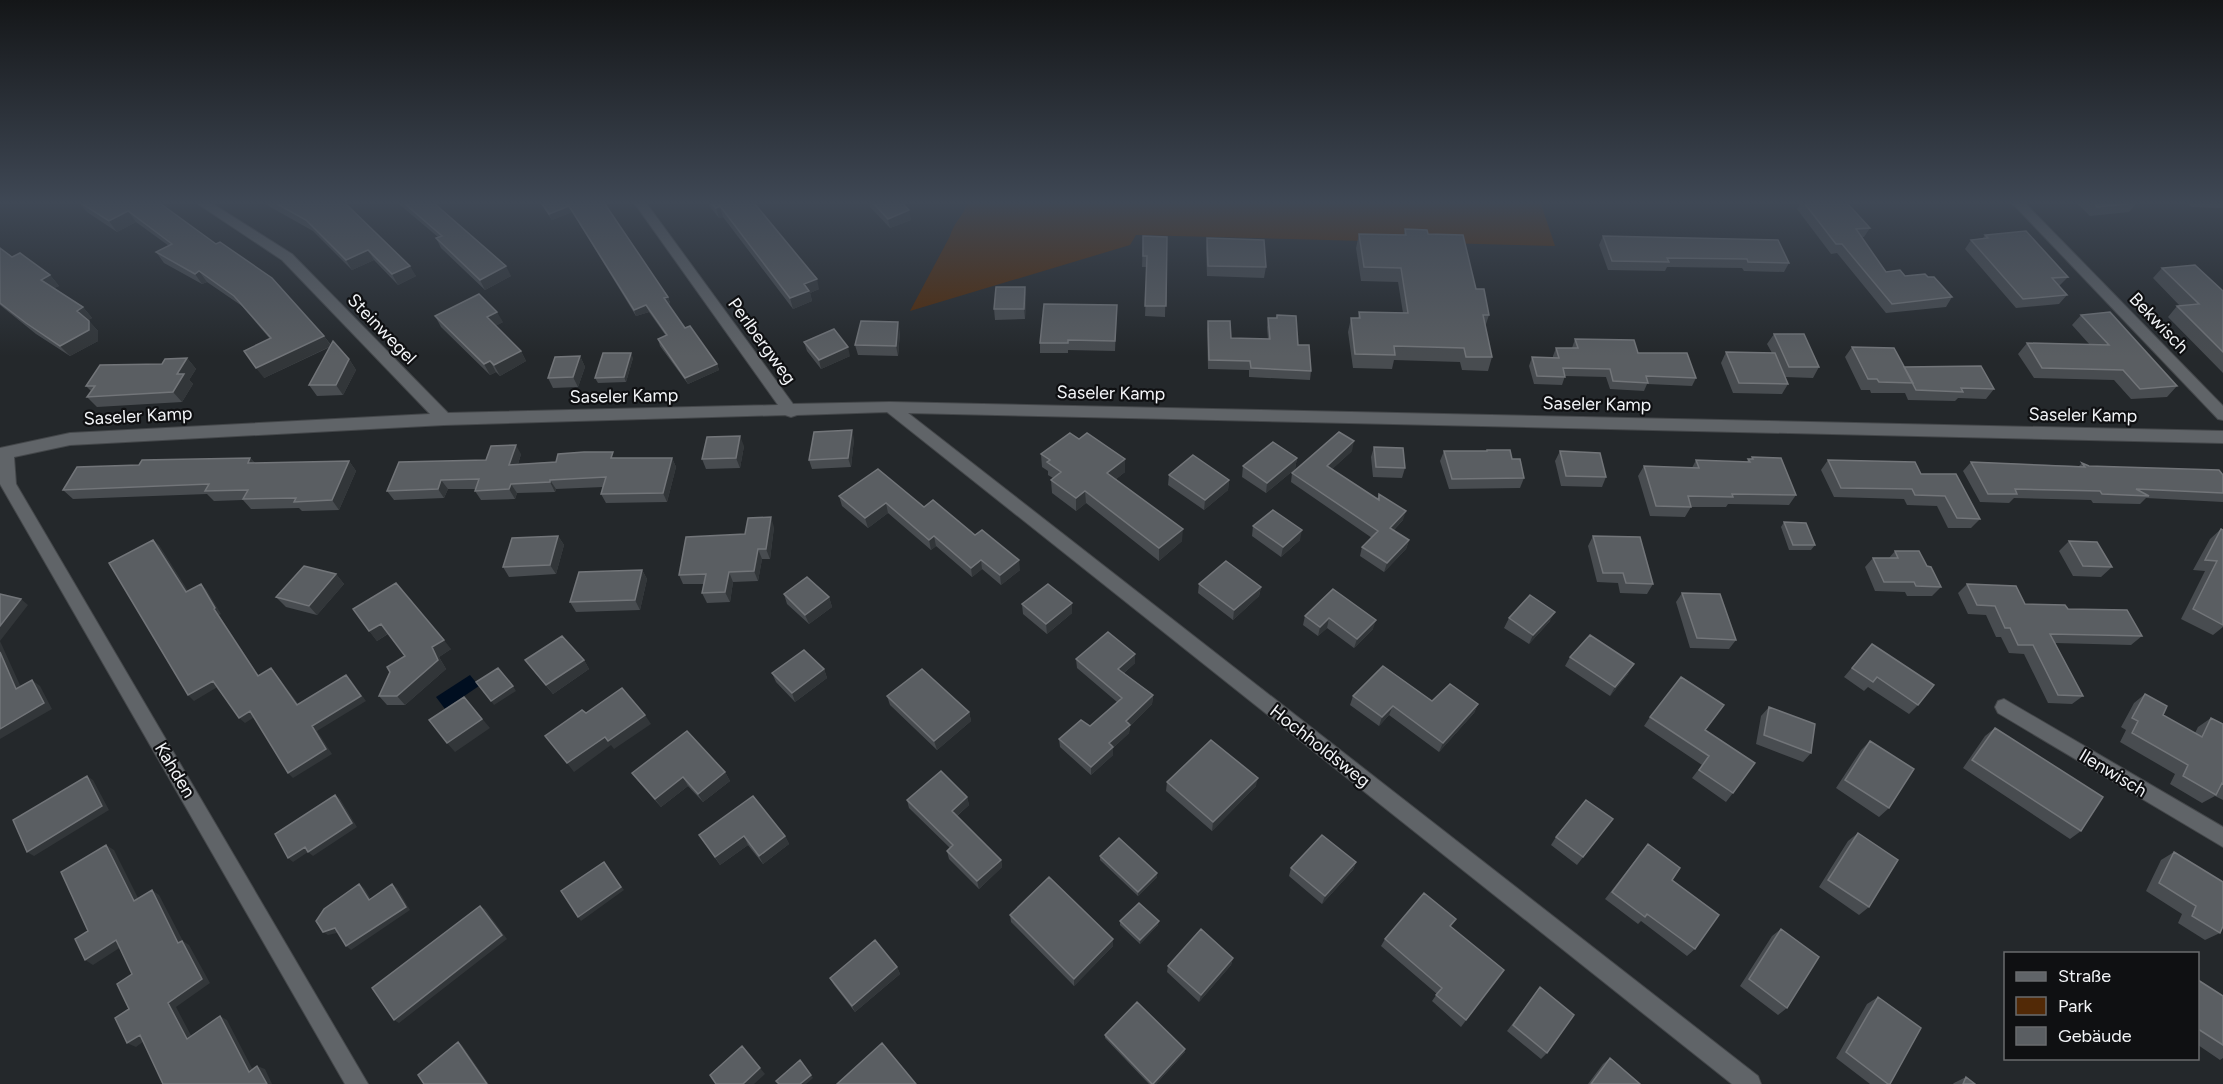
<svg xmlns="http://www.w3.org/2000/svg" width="2223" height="1084" font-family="Figtree,sans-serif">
	<rect width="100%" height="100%" fill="#24282b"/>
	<path fill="#522906" d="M 967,204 L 1541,204 L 1555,246 L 1136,235 L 1130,245 L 910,311 L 950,236 C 953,224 963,216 967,204 Z"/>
	<path fill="#000e20" d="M 470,675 L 479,686 L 445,709 L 436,697 Z"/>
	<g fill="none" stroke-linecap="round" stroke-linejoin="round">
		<defs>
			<path id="minor" d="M 198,204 L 213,204 L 292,254 L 448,413 L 778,405 L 635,204 L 647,204 L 793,404 L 890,402 L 2223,431 L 2223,443 L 908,413 L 1758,1076 L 1761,1084 L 1732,1084 L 887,412 L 797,415 L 791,417 L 785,415 L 444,425 L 70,445 L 14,457 L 16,484 L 368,1084 L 345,1084 L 0,484 L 0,448 L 70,433 L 430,414 L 282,260 Z
				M 2013,204 L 2026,204 L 2223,406 L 2223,420 L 2218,419 Z
				M 2004,699 L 2223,827 L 2223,847 L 1998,713 L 1995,707 L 1998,701 Z"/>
		</defs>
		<use href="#minor" stroke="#44474a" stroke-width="2"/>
		<use href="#minor" fill="#606468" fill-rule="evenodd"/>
	</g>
	<path fill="#484c50" d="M 80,204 L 161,204 L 324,336 L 331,345 L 349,359 L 356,370 L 343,395 L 317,396 L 309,385 L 330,347 L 264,378 L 270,339 L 242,306 L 207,282 L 202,284 L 164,263 L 156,252 L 169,246 L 136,222 L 117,232 L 87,212 Z
		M 265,204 L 346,204 L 416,276 L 398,285 L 374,260 L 352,270 L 313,231 Z
		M 399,204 L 435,204 L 511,276 L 485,290 L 441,248 L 436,238 L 438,237 Z
		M 541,204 L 605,204 L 668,297 L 670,303 L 668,304 L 685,328 L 717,364 L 719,370 L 688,384 L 660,346 L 658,339 L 666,336 L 649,312 L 636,316 L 572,212 L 552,220 Z
		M 708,204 L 755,204 L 819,289 L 810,293 L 812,301 L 793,309 L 723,217 L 719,218 Z
		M 870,204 L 903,204 L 911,220 L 890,228 L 870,207 Z
		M 1800,204 L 1848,204 L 1870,228 L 1864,237 L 1862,237 L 1886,272 L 1905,276 L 1928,277 L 1952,297 L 1946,307 L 1886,313 L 1837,253 L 1831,254 L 1797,209 Z
		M 2078,204 L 2136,204 L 2129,212 L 2090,216 Z
		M 2188,204 L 2223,204 L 2223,208 L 2191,207 Z
		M 1405,229 L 1428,234 L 1476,289 L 1489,315 L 1485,327 L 1492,357 L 1488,371 L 1462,370 L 1460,362 L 1394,360 L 1392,369 L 1353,368 L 1348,332 L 1351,318 L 1358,318 L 1359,312 L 1403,313 L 1398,282 L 1361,281 L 1356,248 L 1359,234 L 1404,235 Z
		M 1985,235 L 2068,277 L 2059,286 L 2067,295 L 2059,304 L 2016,308 L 1965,249 L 1971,240 L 1983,238 Z
		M 1143,236 L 1167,237 L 1165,317 L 1145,316 L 1147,267 L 1142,267 Z
		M 1603,236 L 1789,263 L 1784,272 L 1744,271 L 1742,268 L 1667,267 L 1665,271 L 1608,270 L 1599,245 Z
		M 1207,238 L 1266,267 L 1264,278 L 1207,276 L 1206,248 Z
		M 0,248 L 12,257 L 50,275 L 59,286 L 54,288 L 83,307 L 92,318 L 88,320 L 98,331 L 98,341 L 70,356 L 36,334 L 0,305 Z
		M 2162,268 L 2223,291 L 2223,373 L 2168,317 L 2177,306 L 2180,306 L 2153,278 Z
		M 1025,287 L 1026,297 L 1025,319 L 995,320 L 994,309 Z
		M 1117,305 L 1115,351 L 1068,350 L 1068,353 L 1040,353 L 1040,343 Z
		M 1277,315 L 1298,345 L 1311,371 L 1310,380 L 1249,377 L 1249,370 L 1208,369 L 1207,330 L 1208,321 L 1231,338 L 1268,339 L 1267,327 L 1268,318 L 1276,318 Z
		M 2081,315 L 2177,386 L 2167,397 L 2131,399 L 2114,380 L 2034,378 L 2018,354 L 2027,343 L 2090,345 L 2072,325 Z
		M 435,316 L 503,322 L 495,326 L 521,351 L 526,361 L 500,376 L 496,372 L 490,375 L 441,327 Z
		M 900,332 L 898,356 L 858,355 L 855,345 Z
		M 1774,334 L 1819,367 L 1813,378 L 1785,377 L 1788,384 L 1782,394 L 1733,393 L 1721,363 L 1726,352 L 1772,353 L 1767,344 Z
		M 1575,339 L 1638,353 L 1696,378 L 1692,386 L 1647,384 L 1644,391 L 1610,389 L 1606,377 L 1565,376 L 1562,385 L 1534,384 L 1529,366 L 1532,357 L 1553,358 L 1553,356 L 1556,348 L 1572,348 Z
		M 804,342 L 850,356 L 821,369 L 807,351 Z
		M 1852,347 L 1904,367 L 1994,389 L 1986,399 L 1958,398 L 1955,401 L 1908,400 L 1905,393 L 1871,393 L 1870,390 L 1861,390 L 1845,357 Z
		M 580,356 L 585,367 L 578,387 L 553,388 L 548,378 Z
		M 187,358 L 196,369 L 189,380 L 193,384 L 182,402 L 97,407 L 87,397 L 91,391 L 86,386 L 162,364 Z
		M 633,358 L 626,382 L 598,383 L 595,378 Z
		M 854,439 L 851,467 L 812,469 L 809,460 Z
		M 1079,439 L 1125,459 L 1125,472 L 1116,479 L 1182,541 L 1159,561 L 1086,503 L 1076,511 L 1052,493 L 1051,480 L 1053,478 L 1048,475 L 1048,471 L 1042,467 L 1041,454 Z
		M 744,446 L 740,468 L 706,469 L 702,459 Z
		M 1374,447 L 1405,468 L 1402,478 L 1373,477 L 1371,457 Z
		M 1487,450 L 1512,459 L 1524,478 L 1520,488 L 1449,489 L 1440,461 L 1444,451 L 1486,451 Z
		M 1352,451 L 1332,469 L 1377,499 L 1379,494 L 1403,520 L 1394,530 L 1409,540 L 1406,549 L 1384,572 L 1360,556 L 1362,547 L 1372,538 L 1291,482 L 1292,473 Z
		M 1560,451 L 1606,477 L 1602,487 L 1561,486 L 1555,461 Z
		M 521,454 L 518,464 L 616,458 L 672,458 L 676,467 L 667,502 L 606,503 L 601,494 L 603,487 L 556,489 L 555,492 L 517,493 L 515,499 L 481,500 L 475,491 L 476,489 L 448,489 L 444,498 L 394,500 L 387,491 L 486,460 Z
		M 1752,457 L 1796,495 L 1789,505 L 1728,504 L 1726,507 L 1691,507 L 1685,517 L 1650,516 L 1638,476 L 1644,466 L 1692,468 L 1696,460 L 1747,462 L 1748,459 L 1751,459 Z
		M 250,458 L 255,463 L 349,461 L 356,471 L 339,510 L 302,511 L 299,508 L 251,509 L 243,500 L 214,501 L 207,494 L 73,499 L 63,490 L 139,465 Z
		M 1297,458 L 1295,469 L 1266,493 L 1242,477 L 1243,466 Z
		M 1828,460 L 1921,474 L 1980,519 L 1971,528 L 1948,528 L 1937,506 L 1907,505 L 1904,499 L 1834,497 L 1821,470 Z
		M 1971,462 L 2079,466 L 2082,463 L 2089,466 L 2223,475 L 2223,502 L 2146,498 L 2140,504 L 2093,503 L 2091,500 L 2014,498 L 2009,503 L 1980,502 L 1963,471 Z
		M 1169,475 L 1229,480 L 1228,490 L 1204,510 L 1168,485 Z
		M 839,496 L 924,507 L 975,535 L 1020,570 L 1001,585 L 982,569 L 972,577 L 936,546 L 931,550 L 888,513 L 868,528 L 842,506 Z
		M 1784,522 L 1815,545 L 1811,550 L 1789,550 L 1781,527 Z
		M 1253,526 L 1300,540 L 1281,557 L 1252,536 Z
		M 774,527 L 770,559 L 762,559 L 758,581 L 733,582 L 730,602 L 707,603 L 702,593 L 704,584 L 683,584 L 679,575 L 745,534 Z
		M 2221,529 L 2223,530 L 2223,627 L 2213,635 L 2181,619 L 2205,571 L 2193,570 L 2210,539 Z
		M 558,536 L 564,545 L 556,574 L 509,577 L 503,567 Z
		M 1593,536 L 1653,584 L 1647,594 L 1620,593 L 1618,583 L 1597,582 L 1588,546 Z
		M 2069,541 L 2112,567 L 2101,577 L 2073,576 L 2059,551 Z
		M 1895,551 L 1927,566 L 1941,587 L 1932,596 L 1907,596 L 1905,592 L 1875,591 L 1865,567 L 1873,558 L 1889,558 Z
		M 642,570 L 647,579 L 640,610 L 576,612 L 570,602 Z
		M 336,574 L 344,584 L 317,615 L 286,607 L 276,597 Z
		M 1199,584 L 1261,587 L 1259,596 L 1233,620 L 1198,593 Z
		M 1967,584 L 2025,604 L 2068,609 L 2142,636 L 2131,645 L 2055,643 L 2083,696 L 2072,704 L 2048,703 L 2024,654 L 2009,653 L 2001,637 L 1996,637 L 1986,615 L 1968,614 L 1958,593 Z
		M 1333,589 L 1373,629 L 1354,648 L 1327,628 L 1318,636 L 1303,625 L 1305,616 Z
		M 1682,593 L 1736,640 L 1729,649 L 1690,648 L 1676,602 Z
		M 784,594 L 829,597 L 832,607 L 809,624 L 787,604 Z
		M 1022,604 L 1072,613 L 1047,634 L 1023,614 Z
		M 353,609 L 451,649 L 439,657 L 446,669 L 405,705 L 387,705 L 379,696 L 405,656 L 388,634 L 377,641 Z
		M 1509,618 L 1550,621 L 1529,644 L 1504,628 Z
		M 1872,644 L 1918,705 L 1909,714 L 1868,687 L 1864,691 L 1844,677 Z
		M 1570,657 L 1628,674 L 1610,696 L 1565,666 Z
		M 1076,659 L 1135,663 L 1124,673 L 1153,695 L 1152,704 L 1130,726 L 1129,733 L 1113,748 L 1113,755 L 1091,775 L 1060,747 L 1059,739 L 1090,726 L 1117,702 L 1077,668 Z
		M 525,660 L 584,660 L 589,669 L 553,694 L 532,669 Z
		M 824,669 L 827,678 L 795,702 L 776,682 L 772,673 Z
		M 2145,694 L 2163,715 L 2195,733 L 2198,727 L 2211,718 L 2223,724 L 2223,800 L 2215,796 L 2202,803 L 2170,784 L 2175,774 L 2120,742 L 2126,730 L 2121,727 L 2134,703 Z
		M 887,696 L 969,712 L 971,721 L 937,750 L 890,705 Z
		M 1353,696 L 1432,701 L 1478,704 L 1474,713 L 1439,752 L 1389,715 L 1379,726 L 1350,705 Z
		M 1769,707 L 1811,753 L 1803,762 L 1756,744 L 1761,716 Z
		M 1650,717 L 1705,730 L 1733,793 L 1726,802 L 1692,778 L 1702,765 L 1644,726 Z
		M 1995,728 L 2081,831 L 2070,839 L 1963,768 L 1985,736 Z
		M 1870,741 L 1889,808 L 1879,817 L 1836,788 L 1861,750 Z
		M 725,772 L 730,781 L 703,802 L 688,786 L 661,807 L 638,781 L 632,773 Z
		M 1167,782 L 1256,786 L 1212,831 L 1166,791 Z
		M 967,797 L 969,805 L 957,816 L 1001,860 L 1002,867 L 979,889 L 949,859 L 947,851 L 950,848 L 909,808 L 907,800 Z
		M 1613,819 L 1577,865 L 1551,845 L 1556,837 Z
		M 1858,833 L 1869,907 L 1859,915 L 1819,887 L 1848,841 Z
		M 699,835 L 785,836 L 789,844 L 763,864 L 748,845 L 720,865 Z
		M 1648,844 L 1695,949 L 1687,956 L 1641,921 L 1638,924 L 1605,899 Z
		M 2174,852 L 2220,933 L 2205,940 L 2178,923 L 2182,914 L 2146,891 L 2161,860 Z
		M 1100,856 L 1157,877 L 1138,896 L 1100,860 Z
		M 1356,862 L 1353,870 L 1322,904 L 1289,876 L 1291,868 Z
		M 1010,915 L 1113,939 L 1113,946 L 1074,986 L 1011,922 Z
		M 1120,921 L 1158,925 L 1140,944 L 1120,925 Z
		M 1451,927 L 1504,970 L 1461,1027 L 1432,1001 L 1437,994 L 1381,946 L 1385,939 Z
		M 1781,929 L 1787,1008 L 1778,1015 L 1740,986 L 1772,936 Z
		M 1233,958 L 1231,965 L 1199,1002 L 1167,972 L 1168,966 Z
		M 897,967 L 900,974 L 855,1012 L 834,985 L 830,978 Z
		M 2198,980 L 2223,996 L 2223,1058 L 2220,1060 L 2198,1045 Z
		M 1540,987 L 1547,1053 L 1541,1059 L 1507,1031 Z
		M 1878,997 L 1890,1084 L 1870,1084 L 1836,1058 L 1867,1004 Z
		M 1105,1035 L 1185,1049 L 1185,1052 L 1156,1084 L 1149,1084 L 1105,1038 Z
		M 1610,1058 L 1640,1084 L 1588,1084 L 1603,1064 Z
		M 1966,1077 L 1975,1084 L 1953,1084 L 1954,1083 Z"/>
	<path fill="#323639" d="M 569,206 L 572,212 L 552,220 L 549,214 Z
		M 720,206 L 723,217 L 719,218 L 716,208 Z
		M 909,210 L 911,220 L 890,228 L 888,219 Z
		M 128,211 L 136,222 L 117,232 L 109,221 Z
		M 368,250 L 374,260 L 352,270 L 346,260 Z
		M 410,266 L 416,276 L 398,285 L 392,274 Z
		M 506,266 L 511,276 L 485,290 L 480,280 Z
		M 199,271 L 207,282 L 202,284 L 195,274 Z
		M 50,275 L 59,286 L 51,290 L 41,280 Z
		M 817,279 L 819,289 L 810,293 L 812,301 L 793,309 L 790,298 L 804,284 Z
		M 1025,287 L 1026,297 L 1025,319 L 1024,309 Z
		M 668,297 L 670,303 L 666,305 L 664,298 Z
		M 646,305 L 649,312 L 636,316 L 634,310 Z
		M 83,307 L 92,318 L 86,321 L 77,311 Z
		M 497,312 L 503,322 L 492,328 L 487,317 Z
		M 89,321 L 98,331 L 98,341 L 70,356 L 60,346 Z
		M 898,322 L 900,332 L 898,356 L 896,346 Z
		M 324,336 L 331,346 L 264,378 L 256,368 Z
		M 848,347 L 850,356 L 821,369 L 819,360 Z
		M 521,351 L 526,361 L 500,376 L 494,365 Z
		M 631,353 L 633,358 L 626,382 L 624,377 Z
		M 580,356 L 585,367 L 578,387 L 573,377 Z
		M 187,358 L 196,369 L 189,380 L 193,384 L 182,402 L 173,392 L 177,374 Z
		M 349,359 L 356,370 L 343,395 L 336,385 Z
		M 490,361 L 496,372 L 490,375 L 484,364 Z
		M 717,364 L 719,370 L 688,384 L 685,378 Z
		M 852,430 L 854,439 L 851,467 L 848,458 Z
		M 740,436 L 744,446 L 740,468 L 736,458 Z
		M 1354,441 L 1352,451 L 1325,476 L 1327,466 Z
		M 516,445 L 521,454 L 515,474 L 509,465 Z
		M 250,458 L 258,468 L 248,463 Z
		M 672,458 L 676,467 L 667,502 L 663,493 Z
		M 1297,458 L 1295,469 L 1266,493 L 1267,483 Z
		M 1125,459 L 1125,472 L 1107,486 L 1107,473 Z
		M 349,461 L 356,471 L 339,510 L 332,500 Z
		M 441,480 L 448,489 L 444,498 L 438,489 Z
		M 550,480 L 556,489 L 555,492 L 550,482 Z
		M 1229,480 L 1228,490 L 1204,510 L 1205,500 Z
		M 511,484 L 517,493 L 515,499 L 509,489 Z
		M 1085,491 L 1086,503 L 1076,511 L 1076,498 Z
		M 886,503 L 888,513 L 868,528 L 865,518 Z
		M 1406,511 L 1403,520 L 1387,537 L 1390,528 Z
		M 771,517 L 774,527 L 770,559 L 766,549 Z
		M 1183,529 L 1182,541 L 1159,561 L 1159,548 Z
		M 1302,530 L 1300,540 L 1281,557 L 1283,547 Z
		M 558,536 L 564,545 L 556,574 L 550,565 Z
		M 934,536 L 936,546 L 931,550 L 929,540 Z
		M 153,540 L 159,545 L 192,597 L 186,592 Z
		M 1409,540 L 1406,549 L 1384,572 L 1387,563 Z
		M 758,549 L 762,559 L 758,581 L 754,571 Z
		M 981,560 L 982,569 L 972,577 L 971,568 Z
		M 1019,560 L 1020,570 L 1001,585 L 1000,575 Z
		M 642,570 L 647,579 L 640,610 L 635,600 Z
		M 729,572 L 733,582 L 730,602 L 725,592 Z
		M 336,574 L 344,584 L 317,615 L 309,606 Z
		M 201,584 L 206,589 L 221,614 L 219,615 L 263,682 L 258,676 L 214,609 Z
		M 1261,587 L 1259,596 L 1233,620 L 1234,610 Z
		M 829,597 L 832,607 L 809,624 L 805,615 Z
		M 21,599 L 28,605 L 0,641 L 24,694 L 16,689 L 0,652 L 0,626 Z
		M 1072,603 L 1072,613 L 1047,634 L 1046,624 Z
		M 1555,612 L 1550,621 L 1529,644 L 1533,635 Z
		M 1329,618 L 1327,628 L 1318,636 L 1320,627 Z
		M 1376,620 L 1373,629 L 1354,648 L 1357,639 Z
		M 381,624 L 389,633 L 377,641 L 369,631 Z
		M 444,640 L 451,649 L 439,657 L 446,669 L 405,705 L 397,696 L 432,647 Z
		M 1135,654 L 1135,663 L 1118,678 L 1118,669 Z
		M 584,660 L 589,669 L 553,694 L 546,685 Z
		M 1634,664 L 1628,674 L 1610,696 L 1615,687 Z
		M 271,668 L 276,674 L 303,710 L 297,705 Z
		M 824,669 L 827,678 L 795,702 L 792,693 Z
		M 346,675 L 351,680 L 366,701 L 317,731 L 332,754 L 293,778 L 288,773 L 312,726 Z
		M 32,680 L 40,686 L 52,709 L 0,739 L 0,729 Z
		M 213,681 L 219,686 L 194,701 L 188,695 Z
		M 513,686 L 516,691 L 494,705 L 491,701 Z
		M 1153,695 L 1152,704 L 1130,726 L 1129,733 L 1113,748 L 1113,755 L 1091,775 L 1091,767 L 1126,721 Z
		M 464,697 L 490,728 L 455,752 L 447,743 Z
		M 1478,704 L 1474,713 L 1439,752 L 1443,743 Z
		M 1393,706 L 1389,715 L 1379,726 L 1382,717 Z
		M 250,711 L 256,716 L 245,723 L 239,718 Z
		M 969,712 L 971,721 L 937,750 L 934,741 Z
		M 645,715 L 651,724 L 614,749 L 608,741 Z
		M 605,737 L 611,745 L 574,772 L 567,763 Z
		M 725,772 L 730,781 L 703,802 L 698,794 Z
		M 87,776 L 93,780 L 109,810 L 34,856 L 27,852 Z
		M 683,777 L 688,786 L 661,807 L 655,799 Z
		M 1258,778 L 1256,786 L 1212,831 L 1213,822 Z
		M 335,795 L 340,799 L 357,827 L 313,856 L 308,852 L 293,862 L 288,858 Z
		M 967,797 L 969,805 L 953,819 L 952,811 Z
		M 744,836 L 748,845 L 720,865 L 715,857 Z
		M 785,836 L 789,844 L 763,864 L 759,856 Z
		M 106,845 L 114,850 L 142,906 L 134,901 Z
		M 1001,860 L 1002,867 L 979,889 L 977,881 Z
		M 1356,862 L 1353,870 L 1322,904 L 1325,896 Z
		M 607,866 L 624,890 L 581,921 L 578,917 Z
		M 1157,873 L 1157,877 L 1138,896 L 1138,892 Z
		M 359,884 L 364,888 L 374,904 L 369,900 Z
		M 392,884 L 397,888 L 410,910 L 351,950 L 346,946 Z
		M 152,890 L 159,895 L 183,941 L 189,945 L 210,983 L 176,1007 L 195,1043 L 187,1039 L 168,1003 L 178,943 Z
		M 480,906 L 485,909 L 507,939 L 399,1023 L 394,1020 Z
		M 1159,921 L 1158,925 L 1140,944 L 1140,940 Z
		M 335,928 L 341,932 L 328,935 L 323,932 Z
		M 1113,939 L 1113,946 L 1074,986 L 1074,979 Z
		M 116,940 L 124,945 L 93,965 L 85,960 Z
		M 1233,958 L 1231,965 L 1199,1002 L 1201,995 Z
		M 897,967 L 900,974 L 855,1012 L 852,1006 Z
		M 220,1016 L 227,1020 L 256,1076 L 249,1072 Z
		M 140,1035 L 148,1038 L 136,1047 L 127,1043 Z
		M 458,1042 L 462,1045 L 489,1084 L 487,1084 Z
		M 1185,1049 L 1185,1052 L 1156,1084 L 1153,1084 Z
		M 747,1052 L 765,1074 L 754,1084 L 743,1084 Z
		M 257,1066 L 265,1069 L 272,1084 L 267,1084 Z
		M 811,1075 L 813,1078 L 806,1084 L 800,1084 Z"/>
	<path fill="#5a5e62" stroke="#727579" stroke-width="1.5" d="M 82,204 L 161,204 L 216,244 L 220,242 L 272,278 L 324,336 L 256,368 L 244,351 L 271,338 L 234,296 L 199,271 L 195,274 L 156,252 L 172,244 L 128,211 L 109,221 Z
		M 277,204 L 346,204 L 410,266 L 392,274 L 368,250 L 346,260 L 306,220 Z
		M 405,204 L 435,204 L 506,266 L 480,280 L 436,238 L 442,236 Z
		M 542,204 L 605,204 L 668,297 L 664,298 L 685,328 L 690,326 L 717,364 L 685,378 L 658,339 L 667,335 L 646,305 L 634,310 L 569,206 L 549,214 Z
		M 712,204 L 755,204 L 817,279 L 804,284 L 809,291 L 790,298 L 720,206 L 716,208 Z
		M 874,204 L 903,204 L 909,210 L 888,219 Z
		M 1805,204 L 1848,204 L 1870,228 L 1856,229 L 1886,272 L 1900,270 L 1905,276 L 1925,274 L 1928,277 L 1934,277 L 1952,297 L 1892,304 L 1842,244 L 1836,244 Z
		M 2095,204 L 2128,204 L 2097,207 Z
		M 1405,229 L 1427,230 L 1428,234 L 1463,235 L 1476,289 L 1484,289 L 1489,315 L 1483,315 L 1492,357 L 1466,357 L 1464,348 L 1394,346 L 1395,355 L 1355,354 L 1351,318 L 1360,318 L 1359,312 L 1408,313 L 1401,268 L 1364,267 L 1359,234 L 1406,235 Z
		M 2026,231 L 2068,277 L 2052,278 L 2067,295 L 2023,299 L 1971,240 L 1988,238 L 1985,235 Z
		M 1143,236 L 1167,237 L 1166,306 L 1145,306 L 1147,256 L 1143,256 Z
		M 1603,236 L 1778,240 L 1789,263 L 1748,262 L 1747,259 L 1667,258 L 1669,262 L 1612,261 Z
		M 1207,238 L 1264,240 L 1266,267 L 1208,266 Z
		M 0,248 L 12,257 L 20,253 L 50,275 L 41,280 L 83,307 L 77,311 L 89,321 L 89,330 L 60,346 L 26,323 L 0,303 Z
		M 2195,265 L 2223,291 L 2223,352 L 2177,306 L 2199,304 L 2162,268 Z
		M 996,287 L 1025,287 L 1024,309 L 994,309 Z
		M 479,294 L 497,312 L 487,317 L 521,351 L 494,365 L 490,361 L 484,364 L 435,316 Z
		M 1044,304 L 1117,305 L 1115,341 L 1068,340 L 1068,343 L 1040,343 Z
		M 2110,312 L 2177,386 L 2140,389 L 2123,370 L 2042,368 L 2027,343 L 2109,345 L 2081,315 Z
		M 1277,315 L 1296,316 L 1298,345 L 1309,345 L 1311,371 L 1251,368 L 1250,361 L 1209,360 L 1208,321 L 1230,321 L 1231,338 L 1270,339 L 1268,318 L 1277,318 Z
		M 861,321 L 898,322 L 896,346 L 855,345 Z
		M 834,329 L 848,347 L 819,360 L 804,342 Z
		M 1774,334 L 1804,334 L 1819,367 L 1789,367 Z
		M 1575,339 L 1634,340 L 1638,353 L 1687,353 L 1696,378 L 1646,376 L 1648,383 L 1613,381 L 1610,369 L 1563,368 L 1565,377 L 1537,376 L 1532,357 L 1559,358 L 1556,348 L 1578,348 Z
		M 333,341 L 349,359 L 336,385 L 309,385 Z
		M 1852,347 L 1894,348 L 1913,383 L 1879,382 L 1877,379 L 1868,379 Z
		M 1726,352 L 1775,353 L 1788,384 L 1739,383 Z
		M 603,353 L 631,353 L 624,377 L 595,378 Z
		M 580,356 L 573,377 L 548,378 L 555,357 Z
		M 187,358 L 177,374 L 184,374 L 173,392 L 87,397 L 95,386 L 86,386 L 100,365 L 162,364 L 165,359 Z
		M 1981,366 L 1994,389 L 1961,388 L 1963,392 L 1916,390 L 1904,367 Z
		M 852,430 L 848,458 L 809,460 L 814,432 Z
		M 1339,432 L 1354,441 L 1327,466 L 1379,500 L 1379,494 L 1406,511 L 1390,528 L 1409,540 L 1387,563 L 1362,547 L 1378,531 L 1292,473 Z
		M 1070,433 L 1079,439 L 1087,433 L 1125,459 L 1107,473 L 1183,529 L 1159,548 L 1085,491 L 1076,498 L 1051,480 L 1061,472 L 1047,462 L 1050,460 L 1041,454 Z
		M 740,436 L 736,458 L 702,459 L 707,437 Z
		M 1273,442 L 1297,458 L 1267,483 L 1243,466 Z
		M 516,445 L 509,465 L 556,462 L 558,454 L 584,452 L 613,452 L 611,458 L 672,458 L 663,493 L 601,494 L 606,477 L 550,480 L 550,482 L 511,484 L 509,489 L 475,491 L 479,479 L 441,480 L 438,489 L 387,491 L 399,462 L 486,460 L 491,446 Z
		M 1374,447 L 1403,448 L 1405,468 L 1376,467 Z
		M 1487,450 L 1510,450 L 1512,459 L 1520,459 L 1524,478 L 1452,479 L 1444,451 L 1487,451 Z
		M 1560,451 L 1600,453 L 1606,477 L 1566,476 Z
		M 1193,455 L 1229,480 L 1205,500 L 1169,475 Z
		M 1752,457 L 1781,458 L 1796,495 L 1732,494 L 1733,497 L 1688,496 L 1691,507 L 1656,506 L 1644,466 L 1699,468 L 1696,460 L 1750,462 L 1748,459 L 1753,459 Z
		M 250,458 L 248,463 L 349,461 L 332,500 L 294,502 L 296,498 L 243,499 L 248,490 L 205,491 L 209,484 L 63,490 L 77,467 L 139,465 L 142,460 Z
		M 1828,460 L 1915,462 L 1921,474 L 1956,474 L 1980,519 L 1957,518 L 1945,496 L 1915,495 L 1912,489 L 1841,488 Z
		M 1971,462 L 2085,467 L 2082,463 L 2089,466 L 2219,470 L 2223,475 L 2223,493 L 2136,489 L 2149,496 L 2102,494 L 2100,491 L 2015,489 L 2017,494 L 1988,494 Z
		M 878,469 L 924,507 L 933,500 L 975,535 L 982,530 L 1019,560 L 1000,575 L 981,560 L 971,568 L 934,536 L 929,540 L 886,503 L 865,518 L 839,496 Z
		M 1273,510 L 1302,530 L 1283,547 L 1253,526 Z
		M 771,517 L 766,549 L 758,549 L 754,571 L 729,572 L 725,592 L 702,593 L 706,574 L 679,575 L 686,537 L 745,534 L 748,518 Z
		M 1784,522 L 1806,523 L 1815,545 L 1793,545 Z
		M 2221,529 L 2223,530 L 2223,625 L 2193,609 L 2217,561 L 2205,560 Z
		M 558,536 L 550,565 L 503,567 L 512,538 Z
		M 1593,536 L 1640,537 L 1653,584 L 1626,583 L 1623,573 L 1603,573 Z
		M 153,540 L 186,592 L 201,584 L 215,608 L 214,609 L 258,676 L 271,668 L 297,705 L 346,675 L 361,696 L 312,726 L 326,749 L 288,773 L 250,711 L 239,718 L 213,681 L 188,695 L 109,563 Z
		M 2069,541 L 2097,542 L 2112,567 L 2083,566 Z
		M 1895,551 L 1919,551 L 1927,566 L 1931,567 L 1941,587 L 1916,586 L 1914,582 L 1884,582 L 1873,558 L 1898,558 Z
		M 1226,561 L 1261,587 L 1234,610 L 1199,584 Z
		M 304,566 L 336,574 L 309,606 L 276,597 Z
		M 642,570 L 635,600 L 570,602 L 579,572 Z
		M 807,577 L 829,597 L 805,615 L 784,594 Z
		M 396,583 L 444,640 L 432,647 L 438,660 L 397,696 L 379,696 L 390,672 L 387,667 L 405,656 L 381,624 L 369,631 L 353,609 Z
		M 1048,584 L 1072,603 L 1046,624 L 1022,604 Z
		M 1967,584 L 2016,586 L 2025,604 L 2065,605 L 2068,609 L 2127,610 L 2142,636 L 2050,634 L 2083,696 L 2058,695 L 2033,645 L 2018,645 L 2010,628 L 2005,628 L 1995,606 L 1977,605 Z
		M 1333,589 L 1376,620 L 1357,639 L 1329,618 L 1320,627 L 1305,616 Z
		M 1682,593 L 1720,594 L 1736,640 L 1697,638 Z
		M 0,594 L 21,599 L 0,626 Z
		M 1530,595 L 1555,612 L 1533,635 L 1509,618 Z
		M 1108,632 L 1135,654 L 1118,669 L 1153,695 L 1126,721 L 1130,725 L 1109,743 L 1113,747 L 1091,767 L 1059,739 L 1081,720 L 1090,726 L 1122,698 L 1076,659 Z
		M 1590,635 L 1634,664 L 1615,687 L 1570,657 Z
		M 562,636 L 584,660 L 546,685 L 525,660 Z
		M 1872,644 L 1934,685 L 1918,705 L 1877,677 L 1873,682 L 1852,668 Z
		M 804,650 L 824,669 L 792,693 L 772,673 Z
		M 0,652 L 16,689 L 32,680 L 44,703 L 0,729 Z
		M 1383,666 L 1432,701 L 1450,684 L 1478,704 L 1443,743 L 1393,706 L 1382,717 L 1353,696 Z
		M 498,668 L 513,686 L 491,701 L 476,682 Z
		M 922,669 L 969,712 L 934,741 L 887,696 Z
		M 1681,677 L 1724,705 L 1705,730 L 1755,763 L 1733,793 L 1699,770 L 1709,756 L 1650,717 Z
		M 622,688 L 645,715 L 608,741 L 605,737 L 567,763 L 545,736 L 582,710 L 586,713 Z
		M 2145,694 L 2167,706 L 2163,715 L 2202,737 L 2211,718 L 2223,724 L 2223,784 L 2222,783 L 2216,795 L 2183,776 L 2188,765 L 2132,733 L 2138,721 L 2132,718 Z
		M 464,697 L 482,719 L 447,743 L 429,720 Z
		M 1769,707 L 1815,724 L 1811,753 L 1764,735 Z
		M 1995,728 L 2103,797 L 2081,831 L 1972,760 Z
		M 687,731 L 725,772 L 698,794 L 683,777 L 655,799 L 632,773 Z
		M 1211,740 L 1258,778 L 1213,822 L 1167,782 Z
		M 1870,741 L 1914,769 L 1889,808 L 1845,780 Z
		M 941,771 L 967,797 L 952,811 L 1001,860 L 977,881 L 947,851 L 953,845 L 907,800 Z
		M 87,776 L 102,806 L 27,852 L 13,820 Z
		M 335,795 L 352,823 L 308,852 L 305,847 L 288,858 L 275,834 Z
		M 753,796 L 785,836 L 759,856 L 744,836 L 715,857 L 699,835 Z
		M 1586,800 L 1613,819 L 1583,857 L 1556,837 Z
		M 1858,833 L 1898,860 L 1869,907 L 1828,880 Z
		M 1322,835 L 1356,862 L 1325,896 L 1291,868 Z
		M 1119,838 L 1157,873 L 1138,892 L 1100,856 Z
		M 1648,844 L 1680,868 L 1672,880 L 1719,915 L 1695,949 L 1647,914 L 1645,917 L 1612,892 Z
		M 106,845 L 134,901 L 152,890 L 178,943 L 182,941 L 202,979 L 168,1003 L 187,1039 L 220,1016 L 249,1072 L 257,1066 L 267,1084 L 163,1084 L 140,1035 L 127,1043 L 115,1018 L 129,1009 L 117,984 L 132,974 L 116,940 L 85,960 L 75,939 L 88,931 L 61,872 Z
		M 2174,852 L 2223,882 L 2223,926 L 2220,933 L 2192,916 L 2196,906 L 2159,883 Z
		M 604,862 L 621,887 L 578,917 L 561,891 Z
		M 1049,877 L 1113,939 L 1074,979 L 1010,915 Z
		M 359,884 L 369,900 L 392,884 L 406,907 L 346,946 L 335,928 L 323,932 L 316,921 L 324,909 Z
		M 1424,893 L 1456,919 L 1450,926 L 1504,970 L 1466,1020 L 1436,995 L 1442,988 L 1385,939 Z
		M 1139,903 L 1159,921 L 1140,940 L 1120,921 Z
		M 480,906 L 502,935 L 394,1020 L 372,988 Z
		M 1201,929 L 1233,958 L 1201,995 L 1168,966 Z
		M 1781,929 L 1819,957 L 1787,1008 L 1749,979 Z
		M 875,940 L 897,967 L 852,1006 L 830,978 Z
		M 2198,980 L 2223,996 L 2223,1045 L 2198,1029 Z
		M 1540,987 L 1574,1015 L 1547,1053 L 1513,1025 Z
		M 1878,997 L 1921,1028 L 1890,1084 L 1888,1084 L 1846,1052 Z
		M 1137,1002 L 1185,1049 L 1153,1084 L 1152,1084 L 1105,1035 Z
		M 458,1042 L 487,1084 L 424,1084 L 418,1075 Z
		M 882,1043 L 916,1084 L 837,1084 Z
		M 742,1046 L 760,1068 L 743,1084 L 716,1084 L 710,1075 Z
		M 1610,1058 L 1640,1084 L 1591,1084 Z
		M 800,1060 L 811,1075 L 800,1084 L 779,1084 L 776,1081 Z
		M 1966,1077 L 1975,1084 L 1963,1084 Z"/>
	<linearGradient id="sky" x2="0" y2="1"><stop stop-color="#141618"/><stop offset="0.57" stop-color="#3f4855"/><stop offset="1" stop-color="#3f4855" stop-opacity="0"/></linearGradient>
	<rect width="2223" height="356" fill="url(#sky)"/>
	<g text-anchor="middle" stroke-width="4.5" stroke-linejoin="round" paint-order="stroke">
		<g font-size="18" fill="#f2f4f7" stroke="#0f1012">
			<text transform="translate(2159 323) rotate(46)" y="6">Bekwisch</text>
			<text transform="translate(382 329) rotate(46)" y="6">Steinwegel</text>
			<text transform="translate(762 341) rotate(54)" y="6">Perlbergweg</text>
			<text transform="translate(1111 393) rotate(1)" y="6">Saseler Kamp</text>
			<text transform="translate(624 396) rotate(-1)" y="6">Saseler Kamp</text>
			<text transform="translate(1597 404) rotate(1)" y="6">Saseler Kamp</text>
			<text transform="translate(2083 415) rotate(1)" y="6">Saseler Kamp</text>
			<text transform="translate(138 416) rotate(-3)" y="6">Saseler Kamp</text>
			<text transform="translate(1320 746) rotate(38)" y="6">Hochholdsweg</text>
			<text transform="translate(175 770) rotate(59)" y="6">Kahden</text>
			<text transform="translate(2113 773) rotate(31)" y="6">Ilenwisch</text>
		</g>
	</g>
	<rect x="2004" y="952" width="195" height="108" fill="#0f1012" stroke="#6a6b6e" stroke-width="1.5"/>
	<rect x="2016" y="972" width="30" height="9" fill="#606468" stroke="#6a6b6e" stroke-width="1.5"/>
	<text x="2058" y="982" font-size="18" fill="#f2f4f7">Straße</text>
	<rect x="2016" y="997" width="30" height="18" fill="#522906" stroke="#6a6b6e" stroke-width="1.5"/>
	<text x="2058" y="1012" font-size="18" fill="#f2f4f7">Park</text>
	<rect x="2016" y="1027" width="30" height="18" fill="#5a5e62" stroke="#6a6b6e" stroke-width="1.5"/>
	<text x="2058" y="1042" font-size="18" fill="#f2f4f7">Gebäude</text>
</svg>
